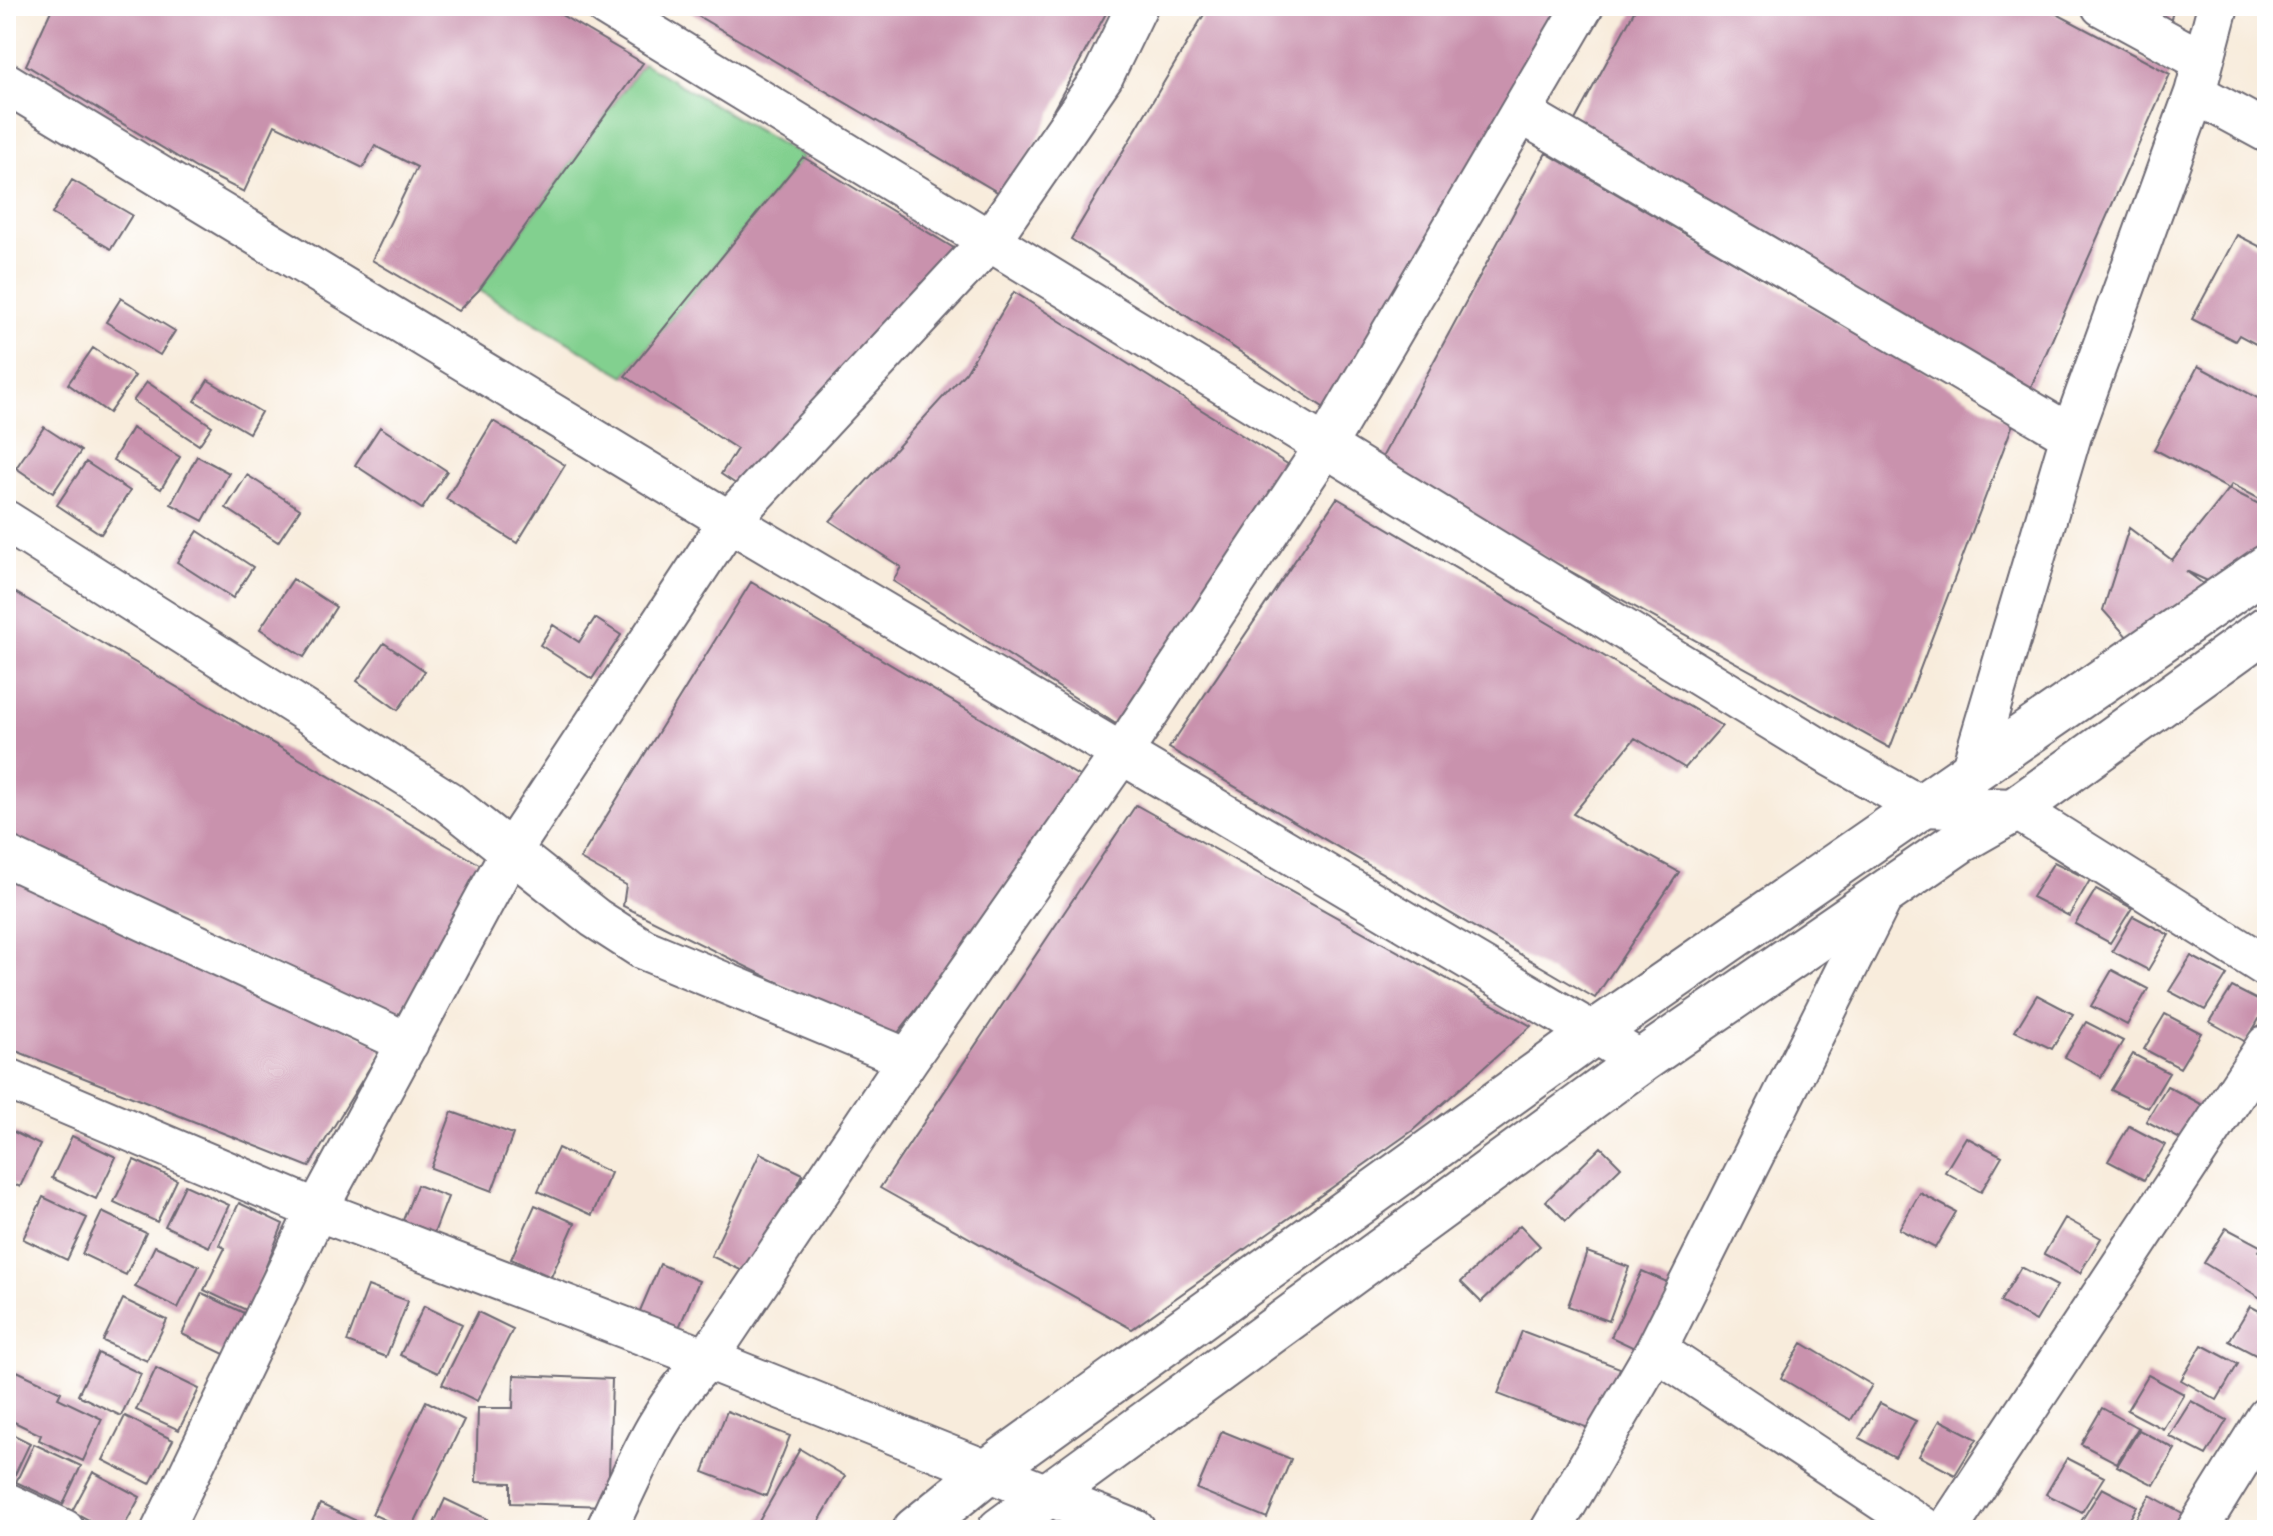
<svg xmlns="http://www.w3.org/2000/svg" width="2273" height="1536" font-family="Cardo,serif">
	<rect width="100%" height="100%" fill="#fff"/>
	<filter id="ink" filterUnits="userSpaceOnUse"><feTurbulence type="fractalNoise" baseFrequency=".0125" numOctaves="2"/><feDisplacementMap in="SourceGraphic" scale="16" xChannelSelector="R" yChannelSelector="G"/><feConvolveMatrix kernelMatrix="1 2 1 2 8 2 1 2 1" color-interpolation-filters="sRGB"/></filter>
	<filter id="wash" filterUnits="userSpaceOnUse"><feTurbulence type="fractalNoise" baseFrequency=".006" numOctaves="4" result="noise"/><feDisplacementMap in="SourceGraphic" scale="32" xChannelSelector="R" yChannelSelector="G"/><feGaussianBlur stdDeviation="1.8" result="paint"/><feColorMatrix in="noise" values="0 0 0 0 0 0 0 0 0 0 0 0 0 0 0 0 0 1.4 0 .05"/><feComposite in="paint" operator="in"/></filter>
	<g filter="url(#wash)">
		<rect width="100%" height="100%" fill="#f8ecdc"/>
		<path fill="#82d08f" stroke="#527965" stroke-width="2" d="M 643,63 L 803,157 L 625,376 L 479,290 Z"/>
		<g id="blocks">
			<path fill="#c992ad" d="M 53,6 L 546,6 L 643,63 L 479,290 L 458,311 L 372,260 L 417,167 L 375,146 L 363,168 L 275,125 L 244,192 L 196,168 L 26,65 Z
				M 681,6 L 1110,6 L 1006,197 Z
				M 1209,6 L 1572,6 L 1335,415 L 1071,239 Z
				M 1637,6 L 2042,6 L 2170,74 L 2028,394 L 1573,124 Z
				M 2140,6 L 2174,6 L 2170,23 Z
				M 1546,153 L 2013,424 L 1890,748 L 1378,465 Z
				M 803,157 L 967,256 L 742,488 L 721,474 L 737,449 L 625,376 Z
				M 72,180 L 132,215 L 111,249 L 52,214 Z
				M 2237,235 L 2267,250 L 2267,350 L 2239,335 L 2235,341 L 2192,319 Z
				M 1014,292 L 1297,470 L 1127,731 L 893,581 L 901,567 L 830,521 L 966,372 Z
				M 121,298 L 175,331 L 160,355 L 106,322 Z
				M 93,348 L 135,376 L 109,413 L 68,384 Z
				M 2198,366 L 2267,403 L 2267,503 L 2232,484 L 2229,489 L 2267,508 L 2267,547 L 2212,583 L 2186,571 L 2206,586 L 2128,638 L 2103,610 L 2129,528 L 2172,560 L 2229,489 L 2154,449 Z
				M 208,380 L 261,412 L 249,433 L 195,401 Z
				M 147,382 L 212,426 L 199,445 L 133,401 Z
				M 493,421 L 565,465 L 517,543 L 446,499 Z
				M 44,427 L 81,451 L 53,493 L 16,468 Z
				M 380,427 L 447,471 L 422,509 L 355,465 Z
				M 132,428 L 180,457 L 161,489 L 113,460 Z
				M 197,456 L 229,473 L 203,521 L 171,504 Z
				M 86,462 L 130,491 L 101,534 L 57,505 Z
				M 247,475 L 300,509 L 278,542 L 226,508 Z
				M 1337,498 L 1722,726 L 1685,768 L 1635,738 L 1573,814 L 1679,872 L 1595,998 L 1169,748 Z
				M 198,531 L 253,567 L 233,598 L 177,562 Z
				M 293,579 L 336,607 L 304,657 L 260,629 Z
				M 751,582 L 1094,785 L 893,1039 L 623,906 L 626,885 L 580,859 Z
				M 6,587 L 491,871 L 394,1021 L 6,841 Z
				M 595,618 L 621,635 L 592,679 L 540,645 L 553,625 L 579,642 Z
				M 384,643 L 425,671 L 398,710 L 357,681 Z
				M 1136,805 L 1531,1026 L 1412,1131 L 1132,1329 L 880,1188 Z
				M 2054,862 L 2090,880 L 2069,916 L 2032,897 Z
				M 6,874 L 383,1046 L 309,1167 L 6,1047 Z
				M 2096,889 L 2132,908 L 2110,943 L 2075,924 Z
				M 2133,916 L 2169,935 L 2148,970 L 2112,951 Z
				M 2191,956 L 2227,975 L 2205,1010 L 2169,991 Z
				M 2112,970 L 2148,989 L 2127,1025 L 2091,1006 Z
				M 2232,987 L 2267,1005 L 2246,1042 L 2210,1022 Z
				M 2037,995 L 2073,1014 L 2052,1049 L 2015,1031 Z
				M 2165,1014 L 2201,1033 L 2180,1068 L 2144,1049 Z
				M 2086,1022 L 2123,1041 L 2101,1077 L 2065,1057 Z
				M 2133,1054 L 2169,1073 L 2148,1108 L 2111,1090 Z
				M 2167,1086 L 2203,1105 L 2182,1140 L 2146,1121 Z
				M 452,1112 L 513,1134 L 492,1191 L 431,1168 Z
				M 2129,1126 L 2165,1145 L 2144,1180 L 2108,1161 Z
				M 6,1128 L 40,1145 L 20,1187 L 6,1180 Z
				M 72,1136 L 116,1157 L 96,1199 L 52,1178 Z
				M 1966,1137 L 2002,1156 L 1981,1192 L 1945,1172 Z
				M 1601,1147 L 1621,1167 L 1566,1221 L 1546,1201 Z
				M 558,1148 L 611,1173 L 592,1215 L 538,1191 Z
				M 760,1153 L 803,1174 L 753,1276 L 711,1256 Z
				M 134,1160 L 177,1180 L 157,1222 L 114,1202 Z
				M 185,1185 L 229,1205 L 209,1247 L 165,1226 Z
				M 417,1185 L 448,1197 L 434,1233 L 403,1220 Z
				M 1920,1193 L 1956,1212 L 1935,1248 L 1899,1229 Z
				M 43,1197 L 87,1218 L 67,1260 L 23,1239 Z
				M 239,1203 L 283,1224 L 248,1311 L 204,1290 L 225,1248 L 219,1245 Z
				M 535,1205 L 575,1223 L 551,1277 L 511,1259 Z
				M 102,1212 L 146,1233 L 126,1275 L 82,1254 Z
				M 2065,1218 L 2101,1238 L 2080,1273 L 2044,1254 Z
				M 1520,1225 L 1540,1246 L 1481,1302 L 1461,1282 Z
				M 2226,1228 L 2262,1247 L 2259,1251 L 2267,1255 L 2267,1302 L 2204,1263 Z
				M 155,1246 L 199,1266 L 178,1308 L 135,1287 Z
				M 1587,1252 L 1629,1267 L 1609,1321 L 1568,1306 Z
				M 660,1264 L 699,1281 L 675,1337 L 636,1320 Z
				M 2021,1267 L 2057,1286 L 2036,1321 L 2000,1302 Z
				M 1642,1271 L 1674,1285 L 1643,1352 L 1611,1337 Z
				M 368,1286 L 408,1301 L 386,1357 L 347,1342 Z
				M 202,1293 L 246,1314 L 226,1355 L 182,1334 Z
				M 123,1299 L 167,1320 L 147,1361 L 103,1341 Z
				M 424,1306 L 462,1324 L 438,1373 L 400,1355 Z
				M 2250,1306 L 2267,1315 L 2265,1360 L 2229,1341 Z
				M 478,1312 L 513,1329 L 477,1401 L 442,1384 Z
				M 1522,1331 L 1620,1368 L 1596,1431 L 1498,1394 Z
				M 1802,1343 L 1872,1385 L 1851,1420 L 1781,1378 Z
				M 2202,1345 L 2238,1364 L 2217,1400 L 2181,1380 Z
				M 98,1353 L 141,1374 L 121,1416 L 78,1395 Z
				M 156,1368 L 199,1389 L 179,1430 L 136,1410 Z
				M 17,1371 L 61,1392 L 58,1398 L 102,1419 L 83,1461 L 39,1440 L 41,1435 L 6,1418 L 6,1394 Z
				M 514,1375 L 612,1379 L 608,1506 L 511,1503 L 511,1483 L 476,1482 L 478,1408 L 513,1408 Z
				M 2148,1375 L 2184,1394 L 2163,1429 L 2127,1410 Z
				M 426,1401 L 464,1420 L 411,1530 L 407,1530 L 372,1514 Z
				M 2191,1401 L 2227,1420 L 2206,1455 L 2169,1436 Z
				M 1880,1403 L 1916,1421 L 1895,1457 L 1859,1438 Z
				M 2102,1408 L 2138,1428 L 2117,1463 L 2081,1444 Z
				M 727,1411 L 790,1436 L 766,1496 L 703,1472 Z
				M 125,1416 L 173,1440 L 150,1484 L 103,1460 Z
				M 1940,1420 L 1977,1439 L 1955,1475 L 1919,1456 Z
				M 2139,1430 L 2175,1449 L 2154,1485 L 2117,1466 Z
				M 6,1431 L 30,1443 L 10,1485 L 6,1483 Z
				M 1222,1431 L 1291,1459 L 1267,1518 L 1197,1489 Z
				M 34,1444 L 81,1466 L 63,1504 L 16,1482 Z
				M 800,1449 L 845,1476 L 814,1530 L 754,1530 Z
				M 2067,1458 L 2104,1477 L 2082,1512 L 2046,1494 Z
				M 93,1472 L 140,1497 L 122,1530 L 107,1530 L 72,1511 Z
				M 2102,1488 L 2137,1506 L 2124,1530 L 2094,1530 L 2080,1523 Z
				M 2150,1495 L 2186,1515 L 2177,1530 L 2129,1530 Z
				M 445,1499 L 487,1519 L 482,1530 L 431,1530 Z
				M 320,1504 L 359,1522 L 356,1530 L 308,1530 Z"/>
		</g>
	</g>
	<g filter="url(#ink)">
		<use href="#blocks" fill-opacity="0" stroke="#6d6973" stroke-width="2"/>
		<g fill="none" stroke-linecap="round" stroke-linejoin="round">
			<defs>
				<path id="minor" d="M 606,6 L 1831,756 L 1920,806 L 2016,809 L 2267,967
					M 2102,6 L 2203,61
					M 6,83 L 729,521 L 1641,1061
					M 2195,93 L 2267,132
					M 1523,114 L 2071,435
					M 6,521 L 447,801 L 595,918 L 643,949 L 908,1059
					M 1972,768 L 2071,435 L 2195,93 L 2218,6
					M 6,856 L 408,1043
					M 6,1078 L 317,1210 L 707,1359 L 1135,1530
					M 1656,1350 L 1927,1530
					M 6,1503 L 64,1530
					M 162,1530 L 317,1210 L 511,851 L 729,521 L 990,240 L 1103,76 L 1137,6
					M 606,1530 C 635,1469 659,1408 707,1359 L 908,1059 L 1121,754 L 1324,448 L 1583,6
					M 1551,1530 L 1656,1350 L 1882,898
					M 1947,1530 L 2267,1045
					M 2197,1530 L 2267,1417"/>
				<path id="tertiary" d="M 915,1530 L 988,1471 L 1594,1033 L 2267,567
					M 1000,1530 L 1641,1061 L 1960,841 L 2016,809 L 2267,628"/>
			</defs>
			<use href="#minor" stroke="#6d6973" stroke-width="44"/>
			<use href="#tertiary" stroke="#6d6973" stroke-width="48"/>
			<use href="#minor" stroke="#fff" stroke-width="40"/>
			<use href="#tertiary" stroke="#fff" stroke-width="44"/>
		</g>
	</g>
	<rect width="2273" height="1536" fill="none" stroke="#fff" stroke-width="32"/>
</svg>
